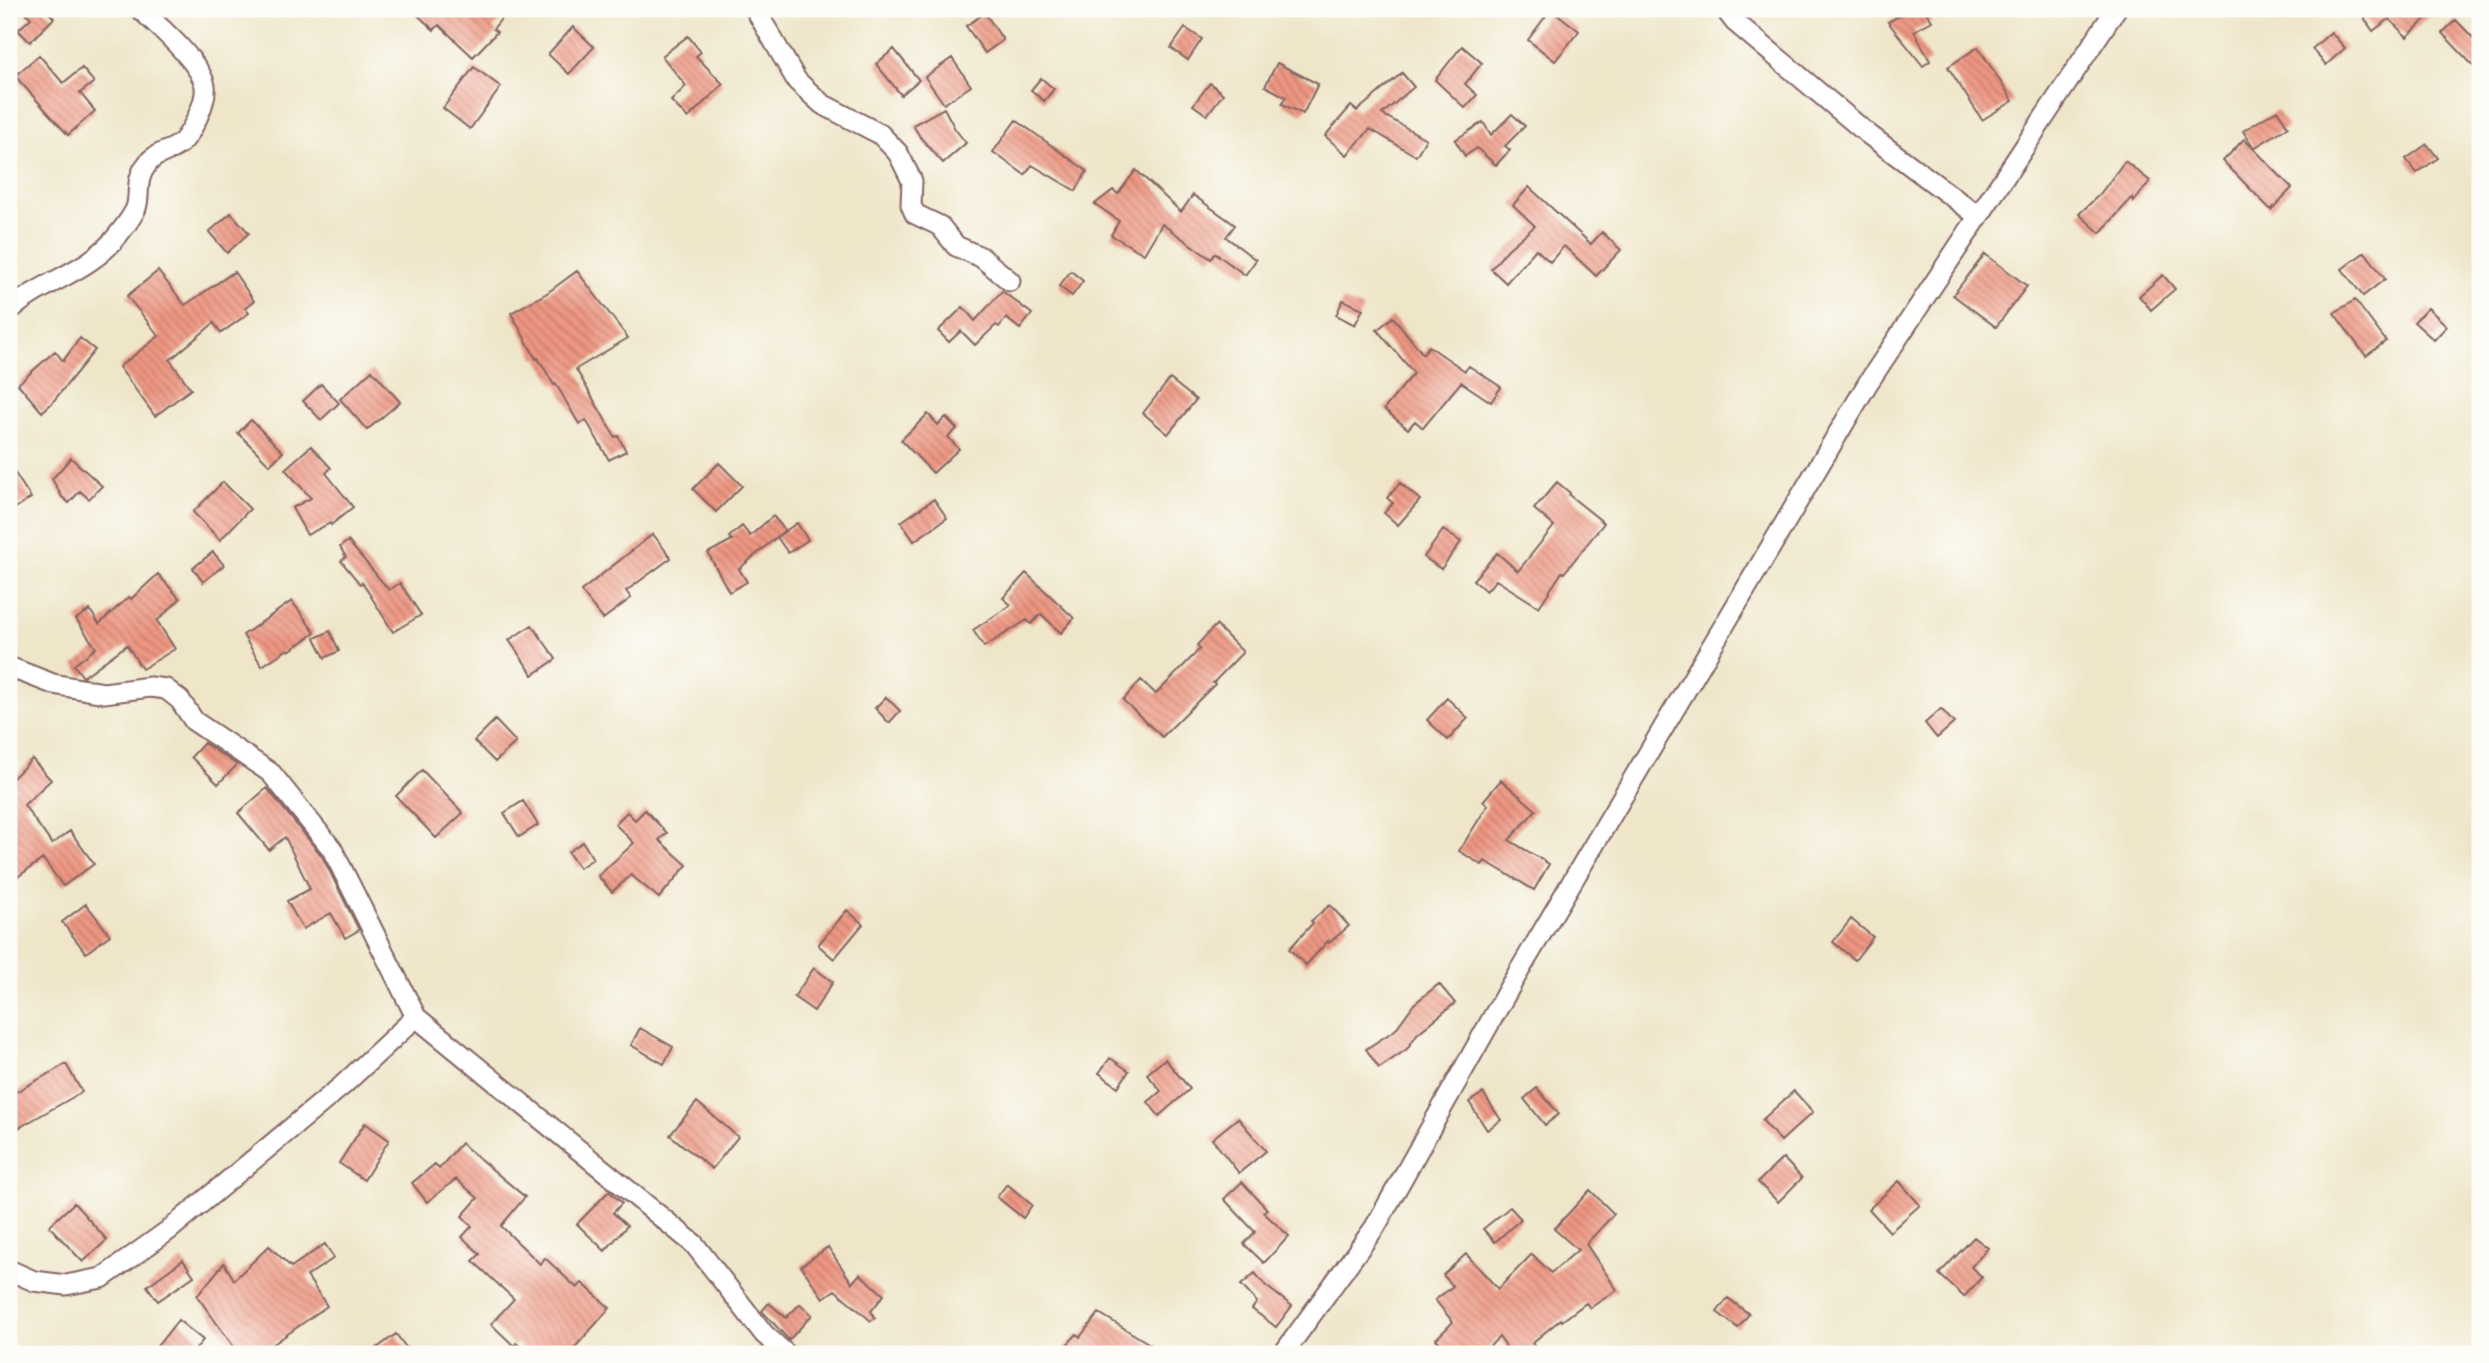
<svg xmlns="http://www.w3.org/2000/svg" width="2489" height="1363" font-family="'Sorts Mill Goudy',serif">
	<defs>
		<pattern id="building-back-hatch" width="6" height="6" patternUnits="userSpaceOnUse" patternTransform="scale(1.75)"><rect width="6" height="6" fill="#ee9782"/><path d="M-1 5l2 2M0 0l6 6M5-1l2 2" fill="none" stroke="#c37b6b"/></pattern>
	</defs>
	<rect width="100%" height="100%" fill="#fdfcf7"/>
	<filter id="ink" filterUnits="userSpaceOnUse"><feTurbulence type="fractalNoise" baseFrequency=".0143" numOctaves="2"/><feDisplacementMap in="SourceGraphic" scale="14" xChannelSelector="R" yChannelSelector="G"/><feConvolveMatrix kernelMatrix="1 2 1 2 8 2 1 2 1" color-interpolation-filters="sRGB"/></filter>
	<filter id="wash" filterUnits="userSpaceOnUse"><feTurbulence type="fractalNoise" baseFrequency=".00686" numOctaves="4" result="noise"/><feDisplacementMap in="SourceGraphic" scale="28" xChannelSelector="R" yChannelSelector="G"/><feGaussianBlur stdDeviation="1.57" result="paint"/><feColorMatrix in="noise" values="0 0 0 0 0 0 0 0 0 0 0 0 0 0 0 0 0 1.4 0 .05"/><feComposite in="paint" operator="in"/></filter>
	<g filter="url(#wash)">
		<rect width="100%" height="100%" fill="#efe6ca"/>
		<g id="blocks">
			<path fill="url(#building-back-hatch)" d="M 22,9 L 45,9 L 54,18 L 30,42 L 18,30 L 31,18 Z
				M 411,9 L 509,9 L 493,29 L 497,32 L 473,57 L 439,25 L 434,30 Z
				M 1551,9 L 1579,31 L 1555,61 L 1528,40 Z
				M 1912,9 L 1924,9 L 1932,21 L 1914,31 L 1930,61 L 1923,66 L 1888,22 Z
				M 2377,9 L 2436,9 L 2407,37 L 2389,19 L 2373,31 L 2364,18 Z
				M 985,13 L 1003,40 L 985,53 L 966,26 Z
				M 2456,20 L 2480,45 L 2480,73 L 2442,33 Z
				M 573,27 L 594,47 L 569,74 L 548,54 Z
				M 1185,28 L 1202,39 L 1188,60 L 1171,48 Z
				M 2331,32 L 2345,48 L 2326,65 L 2312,49 Z
				M 688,36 L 701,52 L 696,56 L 723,84 L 688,118 L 671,101 L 686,86 L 662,56 Z
				M 1462,46 L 1482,63 L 1465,84 L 1477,95 L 1465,108 L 1435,80 Z
				M 1978,47 L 2013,101 L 1982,120 L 1948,67 Z
				M 894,49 L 919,80 L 901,95 L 876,64 Z
				M 39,55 L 63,83 L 82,68 L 94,82 L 80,93 L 95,111 L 68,135 L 15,76 Z
				M 952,58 L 971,86 L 944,104 L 925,77 Z
				M 1277,63 L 1318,84 L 1303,114 L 1282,104 L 1286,97 L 1265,86 Z
				M 474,67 L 501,87 L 470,129 L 443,108 Z
				M 1402,73 L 1414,87 L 1382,114 L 1426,139 L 1416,156 L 1370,129 L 1347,155 L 1325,136 L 1351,106 L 1357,111 Z
				M 1041,78 L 1054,89 L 1044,101 L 1031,90 Z
				M 1210,83 L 1223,94 L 1207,115 L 1193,105 Z
				M 944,108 L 955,129 L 966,143 L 943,163 L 920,137 L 913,125 Z
				M 2277,110 L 2288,127 L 2254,148 L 2243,131 Z
				M 1512,114 L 1525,126 L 1505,146 L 1510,150 L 1496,165 L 1477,148 L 1465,156 L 1455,140 L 1483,122 L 1491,135 Z
				M 1016,120 L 1087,171 L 1076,191 L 1032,165 L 1025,175 L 993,152 Z
				M 2244,139 L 2292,188 L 2271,210 L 2223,161 Z
				M 2427,144 L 2438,158 L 2417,173 L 2406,159 Z
				M 2125,161 L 2150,181 L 2134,202 L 2133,197 L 2100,233 L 2079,214 L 2100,194 Z
				M 1136,170 L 1181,212 L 1193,195 L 1235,225 L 1226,237 L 1256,260 L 1245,275 L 1215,253 L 1211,259 L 1162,224 L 1144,254 L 1111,235 L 1119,221 L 1095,204 L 1113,190 L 1118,194 Z
				M 1529,187 L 1591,244 L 1602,232 L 1621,250 L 1596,276 L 1564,246 L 1550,262 L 1536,249 L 1506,283 L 1491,269 L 1508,249 L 1535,226 L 1513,205 Z
				M 231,213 L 249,233 L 227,253 L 209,232 Z
				M 2365,252 L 2385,279 L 2363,296 L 2342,269 Z
				M 1985,254 L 2027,286 L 1996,327 L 1953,295 Z
				M 158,271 L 185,305 L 234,272 L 254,301 L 245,308 L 249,313 L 221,333 L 214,323 L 170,360 L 191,389 L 155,416 L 119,367 L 159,336 L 127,296 Z
				M 577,271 L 628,338 L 576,369 L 615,437 L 618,436 L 626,451 L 609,460 L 586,420 L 579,424 L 556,384 L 554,385 L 538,358 L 536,359 L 511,313 L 547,293 Z
				M 1071,271 L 1083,281 L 1072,296 L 1059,286 Z
				M 2163,275 L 2175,289 L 2151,310 L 2139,296 Z
				M 1002,291 L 1032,314 L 1020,329 L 1006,318 L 999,327 L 996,325 L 975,345 L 961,331 L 949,342 L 938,331 L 963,307 L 975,321 Z
				M 1343,300 L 1363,309 L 1355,325 L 1336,315 Z
				M 2355,300 L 2386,341 L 2366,356 L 2334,313 Z
				M 2428,308 L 2447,326 L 2434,340 L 2414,322 Z
				M 1393,317 L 1423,354 L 1429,346 L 1465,371 L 1469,366 L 1501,387 L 1491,402 L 1461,382 L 1423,428 L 1415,421 L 1408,429 L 1384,409 L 1414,373 L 1377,330 Z
				M 80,338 L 95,350 L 52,403 L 42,412 L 18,384 L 55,351 L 63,361 Z
				M 372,370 L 400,402 L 367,430 L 340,399 Z
				M 1170,379 L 1196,400 L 1168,434 L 1143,413 Z
				M 321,384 L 339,403 L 321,420 L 303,401 Z
				M 928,414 L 938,425 L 946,417 L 957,429 L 948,437 L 959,449 L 933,473 L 901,440 Z
				M 251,420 L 283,452 L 270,465 L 238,433 Z
				M 311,446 L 331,468 L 326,473 L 353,507 L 331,525 L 330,523 L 307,535 L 292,508 L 311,498 L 285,469 Z
				M 71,458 L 102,486 L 89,499 L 80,491 L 69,503 L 62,497 L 52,479 Z
				M 719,463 L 742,486 L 716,512 L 693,489 Z
				M 9,464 L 31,498 L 9,512 Z
				M 223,482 L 250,509 L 220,540 L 193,512 Z
				M 1557,482 L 1570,493 L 1569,495 L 1604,523 L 1564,573 L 1562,572 L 1539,607 L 1496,580 L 1486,591 L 1473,580 L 1497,553 L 1518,571 L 1554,526 L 1534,509 Z
				M 1400,483 L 1420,500 L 1398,525 L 1384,513 L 1393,503 L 1387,498 Z
				M 934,499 L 947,518 L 914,541 L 901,522 Z
				M 773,516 L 785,530 L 739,569 L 747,582 L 729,592 L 708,553 L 732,540 L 729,537 L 742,526 L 750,536 Z
				M 797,523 L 808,540 L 788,553 L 777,537 Z
				M 1443,530 L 1461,542 L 1441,569 L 1424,557 Z
				M 653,534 L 671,558 L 626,591 L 631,598 L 603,619 L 581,591 Z
				M 348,541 L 389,590 L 400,583 L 421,615 L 393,632 L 362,582 L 360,584 L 341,561 L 346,557 L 340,547 Z
				M 213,552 L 224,565 L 203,582 L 193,568 Z
				M 1026,573 L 1074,618 L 1061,633 L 1041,614 L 1031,624 L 1027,620 L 984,647 L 973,630 L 1011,605 L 1003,598 Z
				M 158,574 L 180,599 L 157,621 L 175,649 L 142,669 L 127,645 L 83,677 L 74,665 L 96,648 L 76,619 L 90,610 L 99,624 L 129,597 L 131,599 Z
				M 292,601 L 315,633 L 289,651 L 288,649 L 262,666 L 243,635 Z
				M 532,625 L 556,659 L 533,675 L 509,640 Z
				M 1216,625 L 1243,652 L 1213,683 L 1215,684 L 1162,737 L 1123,700 L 1141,680 L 1156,694 L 1200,649 L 1197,645 Z
				M 330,631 L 339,651 L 325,658 L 315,638 Z
				M 886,697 L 900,711 L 889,723 L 875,708 Z
				M 1447,698 L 1468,718 L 1448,740 L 1427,720 Z
				M 1941,709 L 1954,723 L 1937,738 L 1925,723 Z
				M 495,720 L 516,742 L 495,762 L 474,741 Z
				M 204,743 L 237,765 L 218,784 L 191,757 Z
				M 32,759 L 51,780 L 24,805 L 52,844 L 70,831 L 94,864 L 63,886 L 43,859 L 9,883 L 9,782 Z
				M 422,770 L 463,813 L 436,838 L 396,796 Z
				M 1501,780 L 1536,810 L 1509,840 L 1549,864 L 1534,890 L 1485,861 L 1482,865 L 1459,851 L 1488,805 L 1483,801 Z
				M 267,788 L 322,856 L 359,930 L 345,938 L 331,913 L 303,929 L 287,901 L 310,889 L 285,837 L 269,850 L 238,813 Z
				M 523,801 L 538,825 L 519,837 L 504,813 Z
				M 645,810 L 667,833 L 659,840 L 687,865 L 659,898 L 631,875 L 612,892 L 598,876 L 634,843 L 615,824 L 627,812 L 635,820 Z
				M 583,842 L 593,859 L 579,868 L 568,852 Z
				M 86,904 L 110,935 L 86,953 L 62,922 Z
				M 1330,905 L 1349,926 L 1329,943 L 1328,941 L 1306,965 L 1289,949 L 1313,923 L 1311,921 Z
				M 847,910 L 863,924 L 834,959 L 818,945 Z
				M 1851,919 L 1873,937 L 1855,960 L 1833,942 Z
				M 814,968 L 833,982 L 814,1011 L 794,997 Z
				M 1439,984 L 1455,1003 L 1417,1034 L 1407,1049 L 1379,1068 L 1366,1049 L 1395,1030 L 1414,1004 Z
				M 640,1028 L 673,1047 L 664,1064 L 631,1045 Z
				M 1110,1058 L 1129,1071 L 1118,1087 L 1099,1073 Z
				M 1165,1059 L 1190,1089 L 1159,1116 L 1148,1102 L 1161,1091 L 1147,1074 Z
				M 66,1064 L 82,1092 L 15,1130 L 9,1120 L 9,1096 Z
				M 1537,1088 L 1559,1114 L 1545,1125 L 1524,1099 Z
				M 1794,1091 L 1813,1112 L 1781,1141 L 1762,1120 Z
				M 1483,1093 L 1501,1120 L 1487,1130 L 1469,1102 Z
				M 697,1102 L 738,1137 L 712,1169 L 670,1135 Z
				M 1238,1118 L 1266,1151 L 1239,1173 L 1212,1139 Z
				M 365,1123 L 389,1140 L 364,1180 L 339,1163 Z
				M 461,1143 L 525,1197 L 501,1226 L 540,1264 L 545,1258 L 577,1288 L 582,1283 L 610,1308 L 569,1354 L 529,1354 L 516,1343 L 514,1346 L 491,1324 L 514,1299 L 473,1261 L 480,1254 L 462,1237 L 472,1226 L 462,1216 L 478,1198 L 456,1179 L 427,1202 L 412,1183 L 435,1164 L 439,1169 Z
				M 1783,1158 L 1802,1178 L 1778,1202 L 1758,1182 Z
				M 1899,1181 L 1920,1205 L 1890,1232 L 1869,1209 Z
				M 1242,1182 L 1267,1209 L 1263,1212 L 1289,1236 L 1264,1263 L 1244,1244 L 1255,1232 L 1224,1199 Z
				M 1007,1184 L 1032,1205 L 1023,1218 L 997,1197 Z
				M 1590,1190 L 1614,1214 L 1586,1244 L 1617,1290 L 1590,1308 L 1586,1303 L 1562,1321 L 1561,1319 L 1532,1343 L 1540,1354 L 1511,1354 L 1499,1337 L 1482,1354 L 1428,1354 L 1440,1343 L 1436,1339 L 1453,1322 L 1435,1300 L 1453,1286 L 1443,1275 L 1466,1254 L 1498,1289 L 1532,1254 L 1551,1273 L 1578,1250 L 1554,1229 Z
				M 609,1191 L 622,1203 L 613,1213 L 627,1226 L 605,1251 L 577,1224 Z
				M 74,1203 L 107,1240 L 83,1262 L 49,1226 Z
				M 1510,1207 L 1521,1219 L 1495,1242 L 1483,1229 Z
				M 1974,1237 L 1988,1248 L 1971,1267 L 1982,1277 L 1964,1297 L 1939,1274 Z
				M 325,1244 L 334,1258 L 307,1276 L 327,1306 L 268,1348 L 272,1354 L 239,1354 L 197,1296 L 224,1263 L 234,1280 L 269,1246 L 291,1267 Z
				M 828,1247 L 852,1283 L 860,1274 L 884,1295 L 871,1311 L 875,1318 L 871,1321 L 835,1290 L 823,1298 L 801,1266 Z
				M 183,1260 L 194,1276 L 158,1301 L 147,1286 Z
				M 1255,1273 L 1266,1286 L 1292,1306 L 1276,1327 L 1252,1309 L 1257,1302 L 1241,1285 Z
				M 1728,1298 L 1749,1314 L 1738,1328 L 1717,1312 Z
				M 769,1303 L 786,1318 L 800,1304 L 812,1315 L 789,1340 L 762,1311 Z
				M 1099,1313 L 1166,1354 L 1058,1354 L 1077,1334 L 1080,1337 Z
				M 178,1320 L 203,1340 L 192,1354 L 151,1354 Z
				M 396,1334 L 411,1354 L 369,1354 Z"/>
		</g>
	</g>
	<g filter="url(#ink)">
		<use href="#blocks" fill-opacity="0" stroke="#846563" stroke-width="2"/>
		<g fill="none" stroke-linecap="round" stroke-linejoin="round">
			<defs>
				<path id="minor" d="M 755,9 L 797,81 L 822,104 L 880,134 L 898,153 L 912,181 L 911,205 L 915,214 L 940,226 L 956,246 L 981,257 L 1010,281
					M 1725,9 L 1735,22 L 1868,134 L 1978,216
					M 9,311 C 42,281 90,272 118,235 C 124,227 132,218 136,208 C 141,193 134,180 148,163 C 157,151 174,152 184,140 C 193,129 207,101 205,86 C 201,63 158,25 140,9
					M 9,667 L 53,684 L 104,693 L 150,687 L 166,689 L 180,700 L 194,721 L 271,773 L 332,849 L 416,1017 L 694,1244 L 764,1334 L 786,1354
					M 9,1270 L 34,1281 L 66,1285 L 102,1278 L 169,1230 L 343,1085 L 416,1017
					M 1283,1354 L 1375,1227 L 1512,983 L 1868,383 L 2116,9"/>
			</defs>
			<use href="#minor" stroke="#846563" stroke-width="23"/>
			<use href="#minor" stroke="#fff" stroke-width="19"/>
		</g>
	</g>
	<rect width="2489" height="1363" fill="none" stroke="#fdfcf7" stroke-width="35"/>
</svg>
